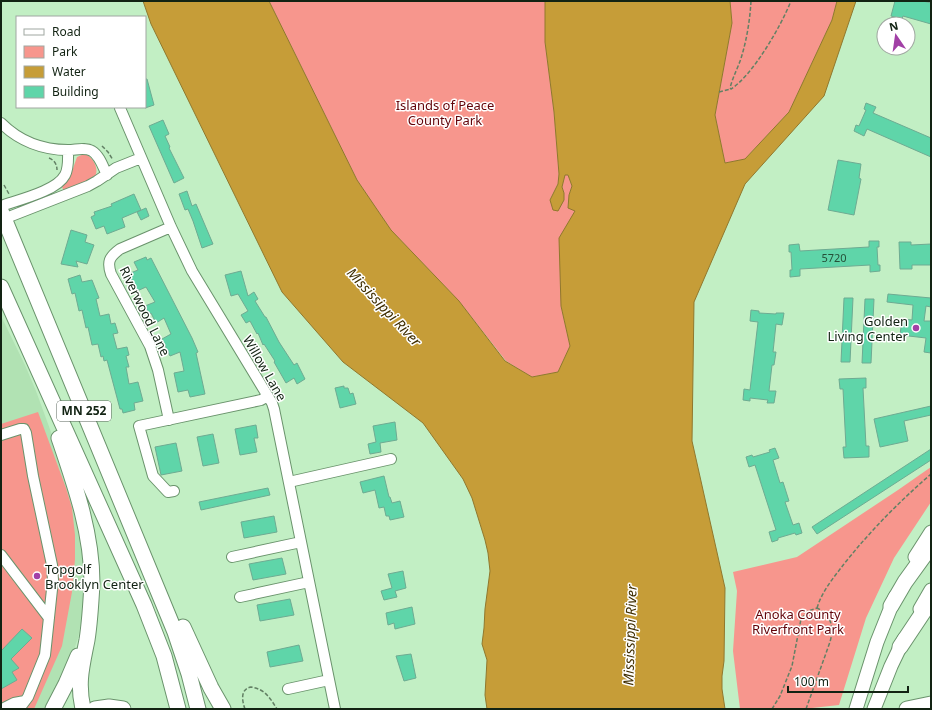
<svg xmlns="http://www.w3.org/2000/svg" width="932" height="710" font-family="'Noto Sans',sans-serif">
	<rect width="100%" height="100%" fill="#c2efc4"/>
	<path fill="#b1e2b3" d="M 1,316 L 25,365 L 36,391 L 70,484 L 84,541 L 86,596 L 78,638 L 68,668 L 48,709 L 1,709 Z"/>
	<path fill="#f7968d" d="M 269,1 L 545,1 L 545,42 L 554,112 L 559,174 L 558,184 L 550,200 L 564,193 L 562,187 L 565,175 L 568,175 L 572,186 L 569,195 L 575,211 L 561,306 L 570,346 L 558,372 L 532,377 L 506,361 L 459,301 L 391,230 L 357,180 Z
		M 730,1 L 837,1 L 832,20 L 789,112 L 745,159 L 725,163 L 715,115 L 732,23 Z
		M 84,154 C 94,156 101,172 93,179 L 64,191 L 62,187 L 71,174 L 77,157 Z
		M 38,412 L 66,488 L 72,508 L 75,535 L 75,559 L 72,592 L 62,646 L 34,709 L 1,709 L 1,424 Z
		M 931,467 L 931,502 L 894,558 L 866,618 L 839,705 L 803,709 L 740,709 L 733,651 L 737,591 L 733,572 L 797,557 L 898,490 Z"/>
	<path fill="#c69d38" stroke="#90782d" d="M 143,1 L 269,1 L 357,180 L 391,230 L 459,301 L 505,361 L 532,377 L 558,372 L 570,346 L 561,306 L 559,238 L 575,211 L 568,208 L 569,195 L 572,186 L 568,175 L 565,175 L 562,187 L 564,193 L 564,200 L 558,211 L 553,210 L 550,200 L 558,184 L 559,174 L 554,112 L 545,42 L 545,1 L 730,1 L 732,23 L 715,115 L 725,163 L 745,159 L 789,112 L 832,20 L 837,1 L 856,1 L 824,96 L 745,184 L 694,302 L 692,441 L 725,588 L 724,661 L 722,676 L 722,689 L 725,709 L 487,709 L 485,695 L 487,660 L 482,644 L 484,628 L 485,609 L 490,571 L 488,553 L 485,540 L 472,498 L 463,479 L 423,423 L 343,362 L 282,292 L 151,24 Z"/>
	<path fill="#5fd5a9" stroke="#6eab92" d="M 895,1 L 923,1 L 931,3 L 931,24 L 903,16 L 902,19 L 891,16 Z
		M 145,79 L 147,79 L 154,105 L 145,108 Z
		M 866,103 L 876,107 L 873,113 L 931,138 L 931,157 L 867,129 L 864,136 L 854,131 L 856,125 L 859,126 L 866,110 L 864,109 Z
		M 163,120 L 169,134 L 165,136 L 170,147 L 169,148 L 184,178 L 174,183 L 149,126 Z
		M 838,160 L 861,164 L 859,178 L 861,179 L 854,215 L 828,210 Z
		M 187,191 L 192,206 L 196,204 L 213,244 L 202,248 L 193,221 L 188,209 L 185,210 L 179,194 Z
		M 134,194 L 141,210 L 122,218 L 125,227 L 107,234 L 104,226 L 96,229 L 91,217 L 95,215 L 94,212 L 112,206 L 111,204 Z
		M 146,208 L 149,216 L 141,220 L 137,212 Z
		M 71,230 L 87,235 L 85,242 L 94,245 L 87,264 L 76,261 L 78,267 L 61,264 Z
		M 869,241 L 879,241 L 879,247 L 877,247 L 878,265 L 880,265 L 880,271 L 870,272 L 870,265 L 800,269 L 800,276 L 790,277 L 790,270 L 792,270 L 791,252 L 789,252 L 789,245 L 799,244 L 800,251 L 869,247 Z
		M 899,242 L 911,242 L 911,245 L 931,244 L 931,265 L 912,265 L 912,269 L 900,269 Z
		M 146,257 L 147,260 L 151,258 L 192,338 L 198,352 L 196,353 L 205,394 L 190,397 L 188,390 L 178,392 L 174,373 L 184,371 L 180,352 L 170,356 L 162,339 L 171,334 L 164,318 L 156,323 L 151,313 L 149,314 L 145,306 L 155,302 L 146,287 L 137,291 L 128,274 L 138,270 L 134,262 Z
		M 241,271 L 248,296 L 254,292 L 258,299 L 255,301 L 265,317 L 266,317 L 279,342 L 294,365 L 297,363 L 305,379 L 297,384 L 294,378 L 286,383 L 274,362 L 275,361 L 264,344 L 263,345 L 258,333 L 257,334 L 250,321 L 246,323 L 241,315 L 248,311 L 238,294 L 231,296 L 225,275 Z
		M 80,275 L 82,282 L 92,280 L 99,298 L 96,299 L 100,316 L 109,314 L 111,324 L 115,323 L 118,333 L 113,334 L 117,349 L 127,347 L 129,355 L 126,356 L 129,367 L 126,367 L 129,384 L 138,382 L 143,401 L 134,403 L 135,410 L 123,413 L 122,409 L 120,409 L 107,360 L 104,361 L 103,356 L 101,357 L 98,344 L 92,345 L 88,327 L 86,328 L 82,310 L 79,311 L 75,293 L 72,294 L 68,279 Z
		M 888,294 L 931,298 L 931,307 L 926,306 L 924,321 L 931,321 L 931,353 L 924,352 L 926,338 L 900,335 L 902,319 L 912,320 L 913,305 L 887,302 Z
		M 844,298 L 853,298 L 850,362 L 841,362 Z
		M 865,299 L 874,299 L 871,363 L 862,363 Z
		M 751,310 L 759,311 L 759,313 L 776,314 L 776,313 L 784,313 L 782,325 L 776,324 L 773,352 L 776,352 L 774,365 L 772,365 L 769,391 L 776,391 L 774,403 L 767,403 L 768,400 L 750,398 L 750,401 L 743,400 L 744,389 L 750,390 L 758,322 L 750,321 Z
		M 866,378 L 866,388 L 863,388 L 866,446 L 869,446 L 869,457 L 844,458 L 843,447 L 846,447 L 843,389 L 840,389 L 839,379 Z
		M 344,386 L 344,388 L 348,388 L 350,394 L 353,393 L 356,404 L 340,408 L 335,388 Z
		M 931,406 L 931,415 L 904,421 L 908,441 L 880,447 L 874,419 Z
		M 395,422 L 397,440 L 380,443 L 381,452 L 370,454 L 368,444 L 376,442 L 373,426 Z
		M 256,425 L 258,438 L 254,438 L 257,452 L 240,455 L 235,429 Z
		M 213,434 L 219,463 L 203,466 L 197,437 Z
		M 176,443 L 182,471 L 161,475 L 155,447 Z
		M 775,448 L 779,458 L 773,460 L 780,483 L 783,482 L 789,501 L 785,502 L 793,525 L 799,523 L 802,533 L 796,535 L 795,533 L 778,538 L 778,540 L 772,542 L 769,532 L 776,530 L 755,465 L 749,467 L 746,457 L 752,455 L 753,457 L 770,452 L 769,450 Z
		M 931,449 L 931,460 L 817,534 L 812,527 Z
		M 384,476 L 389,497 L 390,497 L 392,503 L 400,501 L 404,517 L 390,520 L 389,516 L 386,516 L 384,507 L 379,508 L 375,490 L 363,493 L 360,482 Z
		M 268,488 L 270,495 L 201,510 L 199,502 Z
		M 274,516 L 277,532 L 244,538 L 241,522 Z
		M 282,558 L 286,574 L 253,580 L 249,564 Z
		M 403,571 L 406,588 L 395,591 L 397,597 L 384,600 L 381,591 L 392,588 L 388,574 Z
		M 290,599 L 294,615 L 260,621 L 257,605 Z
		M 412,607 L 415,624 L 395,629 L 394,623 L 388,625 L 386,613 Z
		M 22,629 L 32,638 L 11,659 L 19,668 L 12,672 L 17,680 L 1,689 L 1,651 Z
		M 299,645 L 303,661 L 270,667 L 267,652 Z
		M 411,654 L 416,678 L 404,681 L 396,656 Z"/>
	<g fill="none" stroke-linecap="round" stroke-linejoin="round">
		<defs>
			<path id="minor" d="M 120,108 L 171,227 L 192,271 L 272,403 L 274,409 L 335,709
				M 1,123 C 19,141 43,150 68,150 C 76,150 85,147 92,151 C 100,156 103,167 107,175
				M 1,206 C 18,200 57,191 65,175 C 69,168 68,157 68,150
				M 1,220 L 88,186 L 97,181 L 116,168 L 141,158
				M 169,420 L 158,370 L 150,346 L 111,274 C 107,262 109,257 120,249 L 171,227
				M 1,435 L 20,429 L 24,429 L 26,433 L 33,476 L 52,565 L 53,580 L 45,655 L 28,697 L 19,709
				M 289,482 L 391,459
				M 174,491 L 168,492 L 153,476 L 139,426 L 261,400 L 268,396
				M 1,555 L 49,618
				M 232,557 L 301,542
				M 240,597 L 309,582
				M 288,689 L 329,680
				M 2,709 L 14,703 L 25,701"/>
			<path id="major" d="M 915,557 L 931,532
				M 920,609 L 931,590
				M 856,709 L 877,642 L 895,597
				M 874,709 L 891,666 L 904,639"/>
			<path id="highway" d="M 1,211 L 175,632 L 189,674 L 198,709
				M 1,287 L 144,605 L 164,656 L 178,709
				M 59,438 C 75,485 92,533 92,583 C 91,602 90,621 87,640 C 82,666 77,682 83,709
				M 891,606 L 905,582 L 931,546
				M 183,627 L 211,688 L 223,709
				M 900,647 L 924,611 L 931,602
				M 53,709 L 66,684 L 78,656
				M 95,709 L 109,707 L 123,709
				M 907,709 L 931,704"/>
		</defs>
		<use href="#minor" stroke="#6a936c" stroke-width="12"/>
		<use href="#major" stroke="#6a936c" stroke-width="15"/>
		<use href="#highway" stroke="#6a936c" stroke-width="17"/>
		<path stroke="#628064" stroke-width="1.5" stroke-dasharray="4 2" stroke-linecap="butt" d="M 751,1 C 750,19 747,38 742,55 C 739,66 733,76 730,88 L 731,89 C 753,75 781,26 791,1
			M 719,92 L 731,89
			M 102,146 L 108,152 L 113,160
			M 49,158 C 54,160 57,164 57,170
			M 4,185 L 9,194
			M 817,608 C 822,591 834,577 844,564 C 871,530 898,503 931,474
			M 245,709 C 242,701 240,689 251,687 C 265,689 270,698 277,709
			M 772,709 L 780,696 L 792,666 L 801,619 L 808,611 L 817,608
			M 806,709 L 830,642 C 834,627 832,616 817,608"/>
		<use href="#minor" stroke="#fff" stroke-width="10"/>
		<use href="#major" stroke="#fff" stroke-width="13"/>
		<use href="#highway" stroke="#fff" stroke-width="15"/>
	</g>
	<g fill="#a240a6" stroke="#fff" stroke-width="1.5">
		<circle cx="916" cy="328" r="4"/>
		<circle cx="37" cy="576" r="4"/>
	</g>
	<g text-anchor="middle" stroke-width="3" stroke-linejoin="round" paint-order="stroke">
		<g font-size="11" fill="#255038">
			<text x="834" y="262">5720</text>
		</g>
		<rect fill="#fff" stroke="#59655a" stroke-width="1" x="57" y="401" width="54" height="20" rx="3"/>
		<g font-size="12" font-weight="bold" fill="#122313">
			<text x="84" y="415">MN 252</text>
		</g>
		<g font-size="13" fill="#620309" stroke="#fff">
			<text x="445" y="110">Islands of Peace<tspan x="445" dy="15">County Park</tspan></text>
			<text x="798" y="619">Anoka County<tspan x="798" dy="15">Riverfront Park</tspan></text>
		</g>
		<g font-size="13" fill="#122313" stroke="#fff">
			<text transform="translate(145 311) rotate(64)" y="5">Riverwood Lane</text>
			<text transform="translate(265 368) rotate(60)" y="5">Willow Lane</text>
		</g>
		<g font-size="13" fill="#122313" stroke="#fff" text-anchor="end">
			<text x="908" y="326">Golden<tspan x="908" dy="15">Living Center</tspan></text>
			<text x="45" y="574" text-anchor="start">Topgolf<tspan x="45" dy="15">Brooklyn Center</tspan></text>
		</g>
		<g font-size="14" font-style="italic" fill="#3e2d01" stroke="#fff">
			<text transform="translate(384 307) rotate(47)" y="5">Mississippi River</text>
			<text transform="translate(630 635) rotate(-88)" y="5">Mississippi River</text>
		</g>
	</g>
	<rect width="932" height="710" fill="none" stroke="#122313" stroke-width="4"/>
	<rect x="16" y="16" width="130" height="92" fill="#ffffff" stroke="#a0a7a1"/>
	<rect x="24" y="29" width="20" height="6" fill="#ffffff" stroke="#a0a7a1"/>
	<text x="52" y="36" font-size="12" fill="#122313">Road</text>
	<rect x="24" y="46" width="20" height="12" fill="#f7968d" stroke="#a0a7a1"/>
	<text x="52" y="56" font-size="12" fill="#122313">Park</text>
	<rect x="24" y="66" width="20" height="12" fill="#c69d38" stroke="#a0a7a1"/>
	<text x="52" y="76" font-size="12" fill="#122313">Water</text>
	<rect x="24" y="86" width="20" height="12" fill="#5fd5a9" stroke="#a0a7a1"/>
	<text x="52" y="96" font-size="12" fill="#122313">Building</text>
	<g transform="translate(896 36) rotate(347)"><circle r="19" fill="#ffffff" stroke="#a0a7a1"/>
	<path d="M0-3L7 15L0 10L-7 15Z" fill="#a240a6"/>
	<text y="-6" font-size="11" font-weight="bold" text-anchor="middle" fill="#122313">N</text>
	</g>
	<path d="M788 686v6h120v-6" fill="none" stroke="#122313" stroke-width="2"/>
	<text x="794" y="686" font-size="12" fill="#122313" stroke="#ffffff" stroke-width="3" paint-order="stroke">100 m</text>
</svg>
